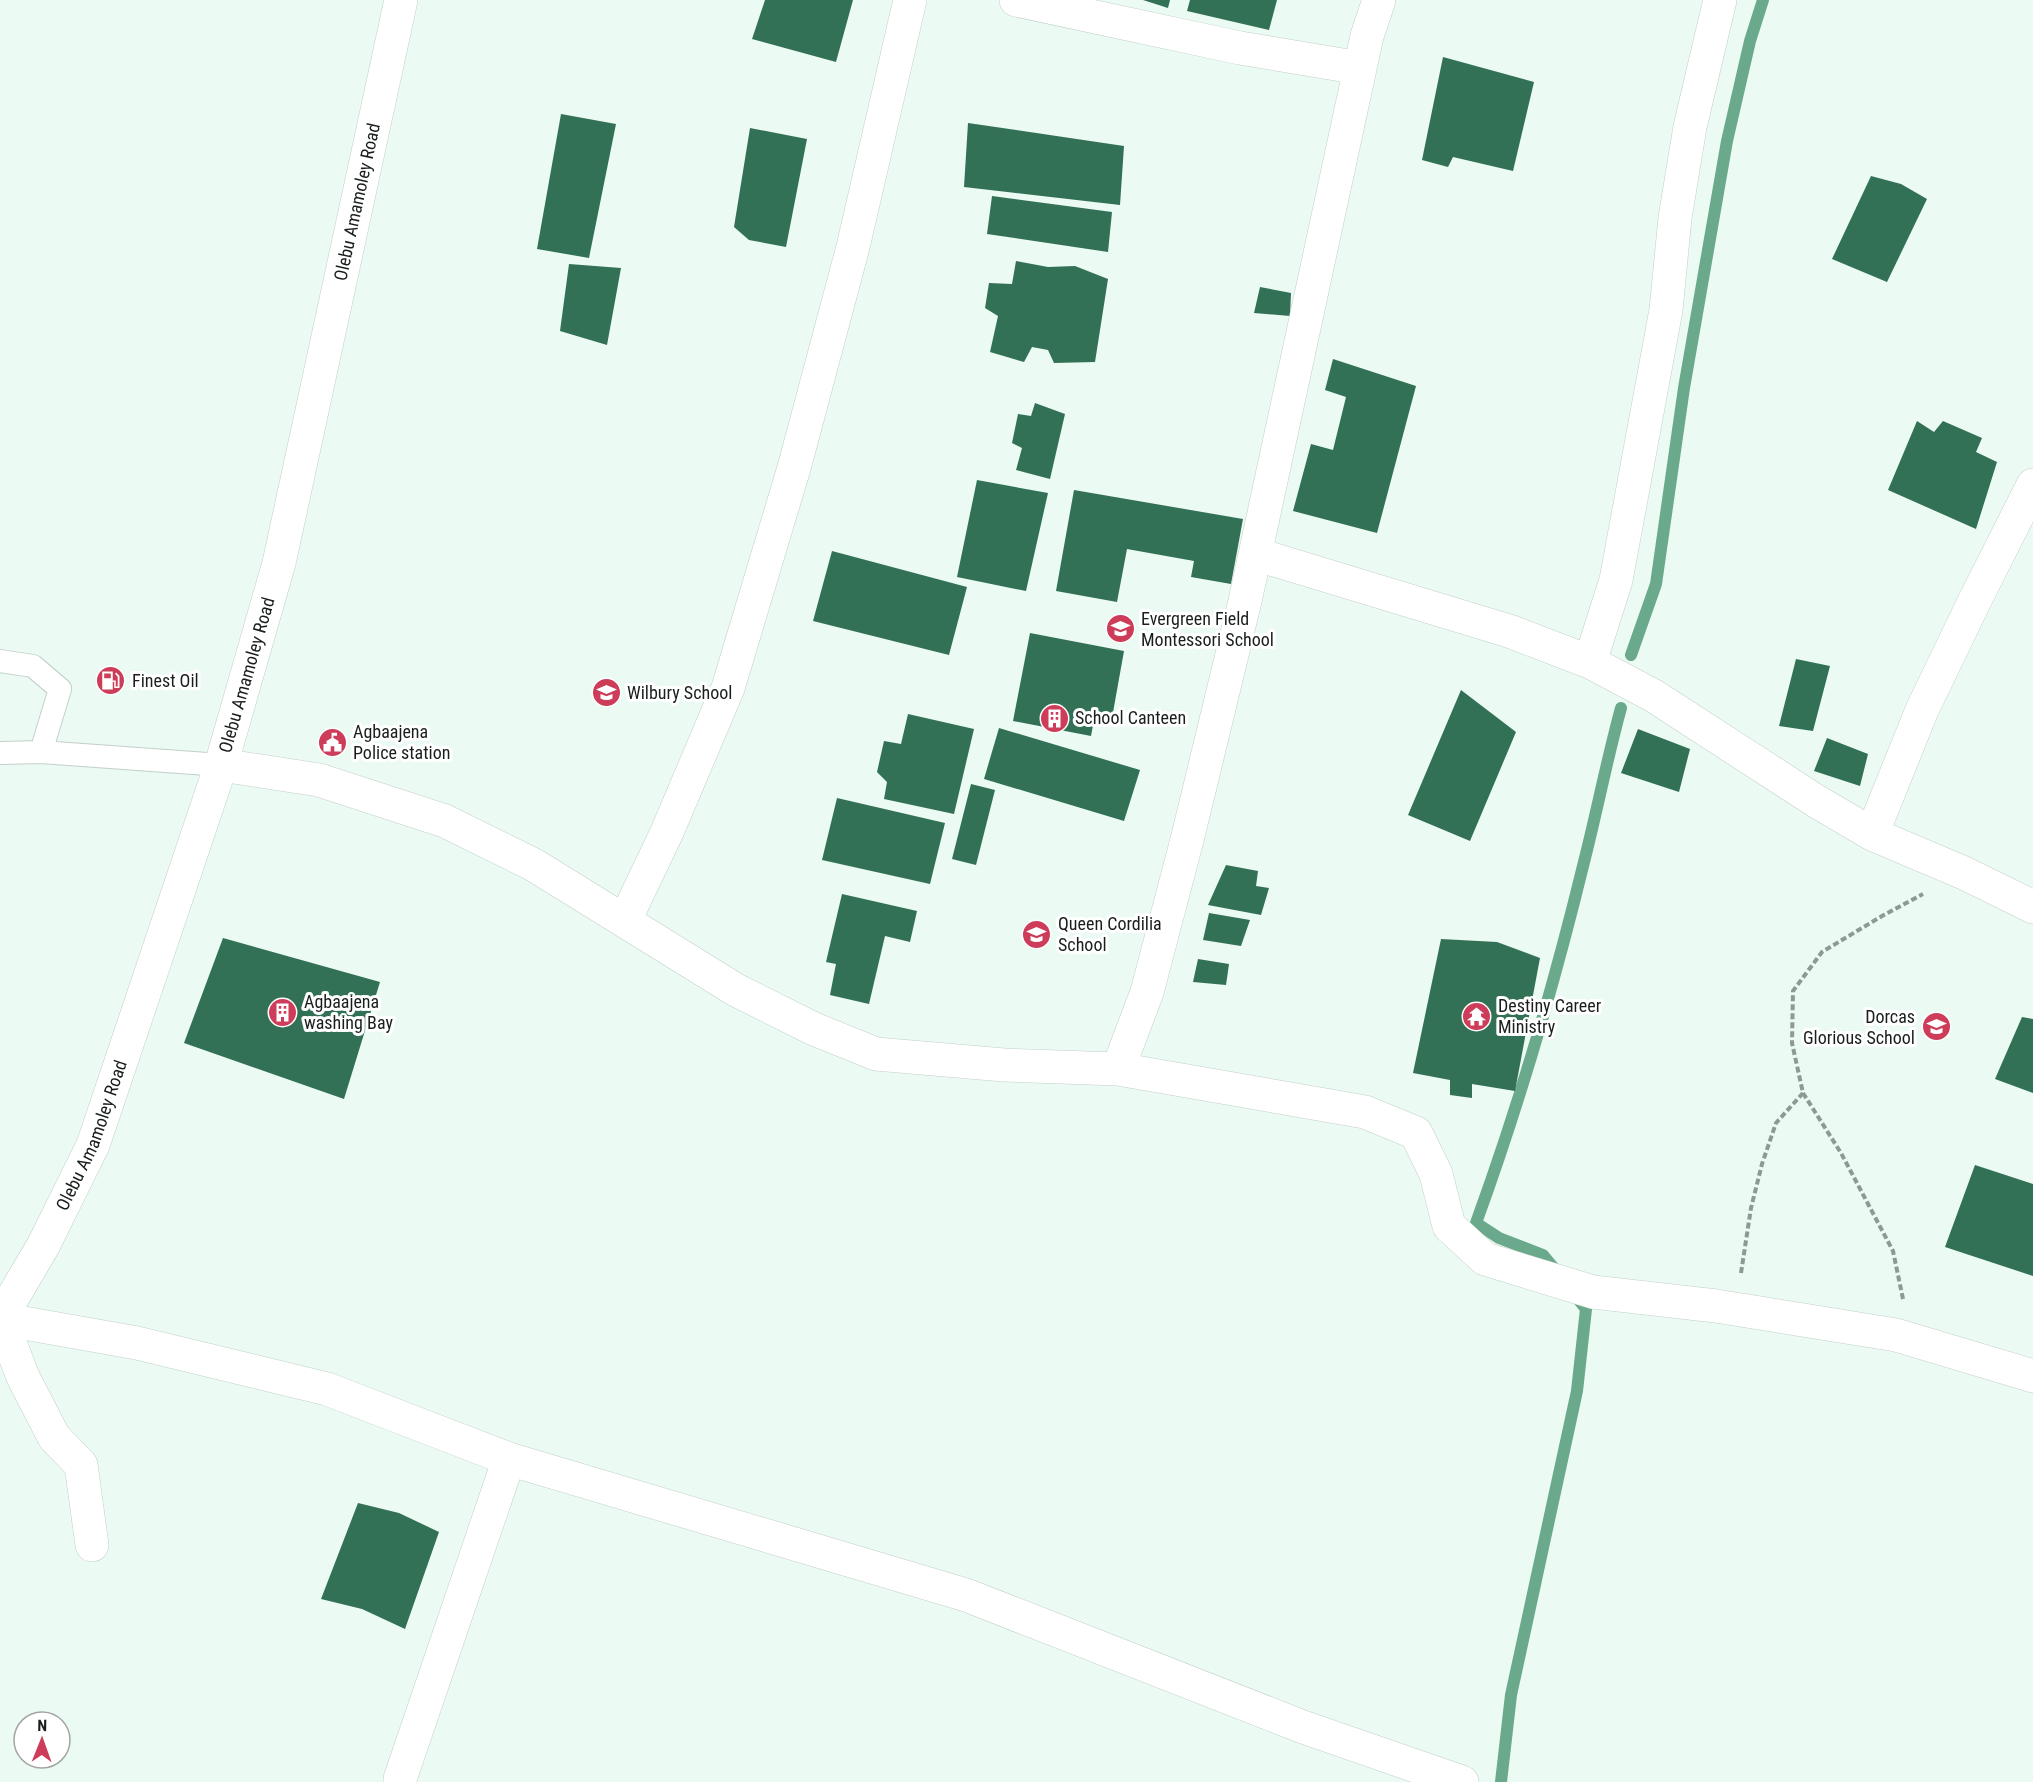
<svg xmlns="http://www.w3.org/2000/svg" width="2033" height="1782" font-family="'Roboto Condensed',sans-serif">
	<rect width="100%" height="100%" fill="#ebfaf2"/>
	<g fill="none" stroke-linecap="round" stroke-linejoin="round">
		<path stroke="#6aa98b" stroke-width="12" d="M 1631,655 L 1656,584 L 1684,388 L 1727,141 L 1750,41 L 1763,0
			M 1558,1273 L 1543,1255 L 1499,1238 L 1476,1223 C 1519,1105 1554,985 1584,862 C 1597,811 1607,759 1621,708
			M 1501,1782 L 1511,1695 L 1577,1391 L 1586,1309 L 1574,1294"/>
	</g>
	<path fill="#327156" d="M 765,0 L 853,0 L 836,62 L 752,39 Z
		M 1143,0 L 1170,0 L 1168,8 Z
		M 1190,0 L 1277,0 L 1269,30 L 1187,11 Z
		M 1443,57 L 1534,82 L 1513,171 L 1453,157 L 1448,167 L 1422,160 Z
		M 561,114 L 616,124 L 589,258 L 537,249 Z
		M 968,123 L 1124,146 L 1120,205 L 964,187 Z
		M 750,128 L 807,139 L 786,247 L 749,240 L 734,227 Z
		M 1871,176 L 1901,184 L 1927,199 L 1887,282 L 1832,259 Z
		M 992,196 L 1112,212 L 1108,252 L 987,234 Z
		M 1016,261 L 1048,267 L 1075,266 L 1108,279 L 1095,362 L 1054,363 L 1048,350 L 1032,347 L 1024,362 L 990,352 L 998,316 L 985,308 L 989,283 L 1012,284 Z
		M 569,264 L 621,268 L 607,345 L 560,331 Z
		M 1260,287 L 1291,293 L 1290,316 L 1254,313 Z
		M 1333,359 L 1416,386 L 1377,533 L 1293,511 L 1311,444 L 1333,450 L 1346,397 L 1325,390 Z
		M 1035,403 L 1065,414 L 1050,479 L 1016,470 L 1022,448 L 1012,443 L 1018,414 L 1031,416 Z
		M 1917,421 L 1934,432 L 1943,421 L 1982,438 L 1976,452 L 1997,462 L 1976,529 L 1888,490 Z
		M 977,480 L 1048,493 L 1026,591 L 957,577 Z
		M 1074,490 L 1243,519 L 1231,584 L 1191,577 L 1194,561 L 1127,549 L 1117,602 L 1056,591 Z
		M 832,551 L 967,587 L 949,655 L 813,621 Z
		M 1030,633 L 1124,651 L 1112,718 L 1095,715 L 1091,736 L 1013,721 Z
		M 1796,659 L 1830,666 L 1813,731 L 1779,726 Z
		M 1461,690 L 1516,732 L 1470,841 L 1408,815 Z
		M 908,714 L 974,729 L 954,814 L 884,799 L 887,782 L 877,772 L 884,741 L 901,744 Z
		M 999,728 L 1140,770 L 1124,821 L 984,779 Z
		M 1638,729 L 1690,749 L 1679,792 L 1621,773 Z
		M 1827,738 L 1868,754 L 1860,786 L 1814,771 Z
		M 971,784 L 995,790 L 976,865 L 952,859 Z
		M 837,798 L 945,823 L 930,884 L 822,860 Z
		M 1226,865 L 1258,871 L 1256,886 L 1269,888 L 1261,915 L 1208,905 Z
		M 842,894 L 917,911 L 910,942 L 885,936 L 869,1004 L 830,995 L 836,964 L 826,962 Z
		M 1209,913 L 1250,920 L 1241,946 L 1203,940 Z
		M 223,938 L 380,982 L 344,1099 L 184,1043 Z
		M 1441,939 L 1497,942 L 1540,958 L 1515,1091 L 1472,1084 L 1472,1098 L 1450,1095 L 1450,1080 L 1413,1073 Z
		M 1198,959 L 1229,964 L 1226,985 L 1193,982 Z
		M 2022,1017 L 2033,1019 L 2033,1093 L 1995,1079 Z
		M 1975,1165 L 2033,1184 L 2033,1276 L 1945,1247 Z
		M 358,1503 L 399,1513 L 439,1532 L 405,1629 L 362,1609 L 321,1599 Z"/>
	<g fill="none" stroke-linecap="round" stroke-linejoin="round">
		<defs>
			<path id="lane" d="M 0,661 L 33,666 L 60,689 L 41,752
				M 0,753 L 41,752 L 221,765"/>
			<path id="street" d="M 1016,0 L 1240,48 L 1360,68
				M 1255,554 L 1509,631 L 1590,662 L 1654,696 L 1816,801 L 1872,834 L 1964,873 L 2033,907
				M 1590,662 L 1616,580 L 1666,310 L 1675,218 L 1690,127 L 1720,0
				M 221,765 L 319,780 L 445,821 L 534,865 L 736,990 L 814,1029 L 876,1054 L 1004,1065 L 1118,1069 L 1147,992 L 1187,840 L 1245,601 L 1367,36 L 1379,0
				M 1872,834 L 1922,710 L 1974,602 L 2033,485
				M 625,920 L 667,832 L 728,688 L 794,468 L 853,247 L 910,0
				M 1118,1069 L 1365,1112 L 1416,1133 L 1436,1174 L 1449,1226 L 1485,1259 L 1593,1292 L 1716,1306 L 1896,1335 L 2033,1376
				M 1,1319 L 137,1343 L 327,1389 L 509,1459 L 966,1595 L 1303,1727 L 1462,1782
				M 1,1319 L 23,1377 L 54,1437 L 81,1465 L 92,1545
				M 400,1782 L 400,1779 L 509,1459"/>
			<g id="secondary">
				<path id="s1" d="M 0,1319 L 43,1246 L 93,1145 L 221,765 L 279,563 L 401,0"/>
			</g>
		</defs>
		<use href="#lane" stroke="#c2d0c9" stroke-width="24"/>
		<use href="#street" stroke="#c2d0c9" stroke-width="34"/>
		<use href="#secondary" stroke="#c2d0c9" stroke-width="34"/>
		<path stroke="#8e9993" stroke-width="4" stroke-dasharray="6 3" stroke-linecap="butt" d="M 1741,1273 L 1751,1208 L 1762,1164 L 1776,1123 L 1803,1093
			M 1903,1299 L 1893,1251 L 1841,1153 L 1803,1093 L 1792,1043 L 1793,991 L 1822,952 L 1882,916 L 1923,894"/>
		<use href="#lane" stroke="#fff" stroke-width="22"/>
		<use href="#street" stroke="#fff" stroke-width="33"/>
		<use href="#secondary" stroke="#fff" stroke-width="33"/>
	</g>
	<defs>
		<symbol id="school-disc" viewBox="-11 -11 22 22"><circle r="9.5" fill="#cd3d5a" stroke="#fff"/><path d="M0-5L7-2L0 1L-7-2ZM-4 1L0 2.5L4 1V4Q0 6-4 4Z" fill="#fff"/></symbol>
		<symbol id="fuel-disc" viewBox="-11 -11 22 22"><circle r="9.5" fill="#cd3d5a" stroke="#fff"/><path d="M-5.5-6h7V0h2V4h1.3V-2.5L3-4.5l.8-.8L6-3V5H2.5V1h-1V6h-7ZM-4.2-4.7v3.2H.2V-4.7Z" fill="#fff"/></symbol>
		<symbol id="building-disc" viewBox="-11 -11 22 22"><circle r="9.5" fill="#cd3d5a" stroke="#fff"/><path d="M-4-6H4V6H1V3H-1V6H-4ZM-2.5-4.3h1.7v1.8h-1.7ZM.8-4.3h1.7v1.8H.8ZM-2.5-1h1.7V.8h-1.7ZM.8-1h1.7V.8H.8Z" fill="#fff"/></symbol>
		<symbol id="civic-disc" viewBox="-11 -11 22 22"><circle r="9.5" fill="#cd3d5a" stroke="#fff"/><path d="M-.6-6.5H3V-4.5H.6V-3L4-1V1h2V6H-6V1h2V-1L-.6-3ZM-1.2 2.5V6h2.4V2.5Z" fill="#fff"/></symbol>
		<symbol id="temple-disc" viewBox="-11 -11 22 22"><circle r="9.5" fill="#cd3d5a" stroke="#fff"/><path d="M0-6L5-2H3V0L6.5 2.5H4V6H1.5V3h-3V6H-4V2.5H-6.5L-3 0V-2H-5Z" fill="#fff"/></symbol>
	</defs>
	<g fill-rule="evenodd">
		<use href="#school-disc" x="1104" y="612" width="33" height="33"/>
		<use href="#fuel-disc" x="94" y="664" width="33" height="33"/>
		<use href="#school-disc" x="590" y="676" width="33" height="33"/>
		<use href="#building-disc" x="1038" y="702" width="33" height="33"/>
		<use href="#civic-disc" x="316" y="726" width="33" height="33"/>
		<use href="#school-disc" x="1020" y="918" width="33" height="33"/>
		<use href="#building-disc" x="266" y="996" width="33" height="33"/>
		<use href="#temple-disc" x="1460" y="1000" width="33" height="33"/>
		<use href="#school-disc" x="1920" y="1010" width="33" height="33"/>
	</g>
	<g text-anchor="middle" stroke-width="6" stroke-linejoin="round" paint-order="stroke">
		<g font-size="18" fill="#191e1c" stroke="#fff">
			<text dy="6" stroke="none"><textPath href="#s1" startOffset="1178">Olebu Amamoley Road</textPath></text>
			<text dy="6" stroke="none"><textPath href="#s1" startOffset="692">Olebu Amamoley Road</textPath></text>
			<text dy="6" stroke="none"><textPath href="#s1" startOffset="206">Olebu Amamoley Road</textPath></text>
		</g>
		<g font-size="18" fill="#191e1c" stroke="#fff" text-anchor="start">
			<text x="1141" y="625">Evergreen Field<tspan x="1141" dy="21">Montessori School</tspan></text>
			<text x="132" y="687">Finest Oil</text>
			<text x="627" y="699">Wilbury School</text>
			<text x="1075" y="724">School Canteen</text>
			<text x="353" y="738">Agbaajena<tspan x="353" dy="21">Police station</tspan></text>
			<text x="1058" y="930">Queen Cordilia<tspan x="1058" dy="21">School</tspan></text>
			<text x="304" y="1008">Agbaajena<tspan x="304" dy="21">washing Bay</tspan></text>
			<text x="1498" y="1012">Destiny Career<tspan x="1498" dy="21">Ministry</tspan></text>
			<text x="1915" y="1023" text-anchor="end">Dorcas<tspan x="1915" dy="21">Glorious School</tspan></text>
		</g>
	</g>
	<g transform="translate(42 1740) rotate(1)"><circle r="28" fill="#ffffff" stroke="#a3a5a4" stroke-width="1.5"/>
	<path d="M0-4.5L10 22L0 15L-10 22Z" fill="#cd3d5a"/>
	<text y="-9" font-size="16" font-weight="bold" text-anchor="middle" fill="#191e1c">N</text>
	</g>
</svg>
